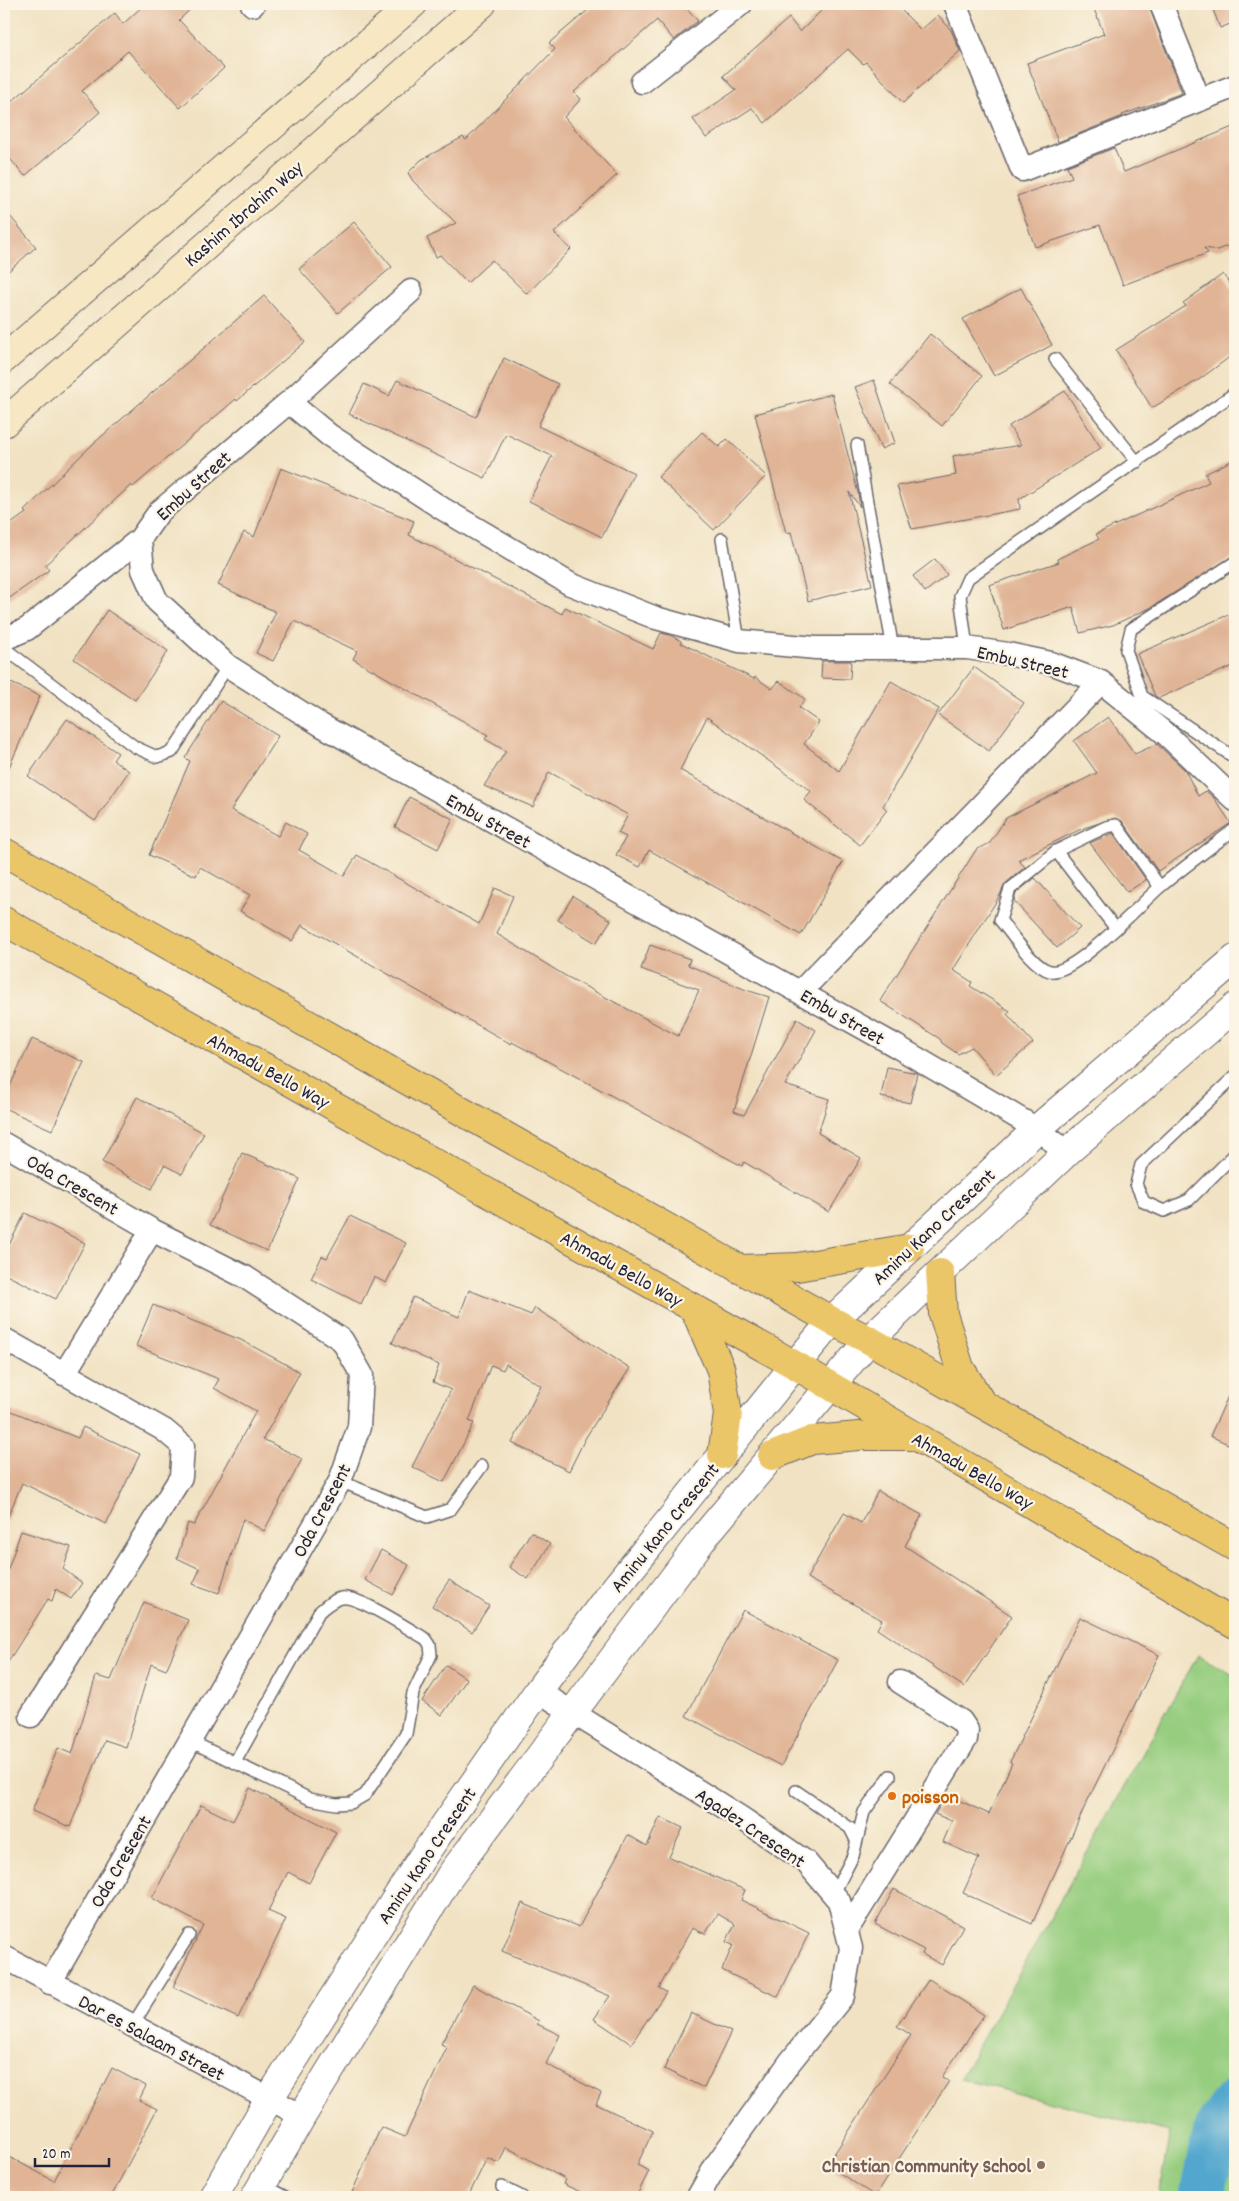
<svg xmlns="http://www.w3.org/2000/svg" width="1239" height="2201" font-family="Dekko,sans-serif">
	<rect width="100%" height="100%" fill="#fcf5e5"/>
	<filter id="ink" filterUnits="userSpaceOnUse"><feTurbulence type="fractalNoise" baseFrequency=".02" numOctaves="2"/><feDisplacementMap in="SourceGraphic" scale="10" xChannelSelector="R" yChannelSelector="G"/><feConvolveMatrix kernelMatrix="1 2 1 2 8 2 1 2 1" color-interpolation-filters="sRGB"/></filter>
	<filter id="wash" filterUnits="userSpaceOnUse"><feTurbulence type="fractalNoise" baseFrequency=".0096" numOctaves="4" result="noise"/><feDisplacementMap in="SourceGraphic" scale="20" xChannelSelector="R" yChannelSelector="G"/><feGaussianBlur stdDeviation="1.12" result="paint"/><feColorMatrix in="noise" values="0 0 0 0 0 0 0 0 0 0 0 0 0 0 0 0 0 1.4 0 .05"/><feComposite in="paint" operator="in"/></filter>
	<g filter="url(#wash)">
		<rect width="100%" height="100%" fill="#f1e2c3"/>
		<path fill="#96cd7f" stroke="#5c785d" d="M 1198,1655 L 1235,1676 L 1235,2197 L 1158,2197 L 1170,2132 L 960,2079 Z"/>
		<g fill="none" stroke-linecap="round" stroke-linejoin="round">
			<path stroke="#52a7ce" stroke-width="44" d="M 1202,2197 L 1216,2128 L 1235,2101"/>
		</g>
		<g id="blocks">
			<path fill="#e0b495" d="M 145,4 L 196,4 L 179,20 L 224,68 L 180,108 L 128,51 L 82,91 L 100,112 L 25,176 L 4,152 L 4,108 L 115,13 L 123,24 Z
				M 595,4 L 683,4 L 698,21 L 674,40 L 657,20 L 574,92 L 581,99 L 564,117 L 617,175 L 554,233 L 571,249 L 527,294 L 492,260 L 467,283 L 440,255 L 436,257 L 427,238 L 456,223 L 413,181 L 408,173 L 421,160 L 463,137 L 466,140 L 555,49 L 549,43 Z
				M 828,4 L 895,4 L 921,30 L 938,15 L 951,30 L 960,51 L 903,103 L 866,62 L 863,64 L 848,49 L 765,123 L 752,108 L 706,138 L 693,119 L 736,90 L 723,76 L 789,18 L 800,32 Z
				M 1092,4 L 1148,4 L 1182,93 L 1122,115 L 1123,116 L 1058,142 L 1027,63 L 1104,34 Z
				M 1211,4 L 1235,4 L 1235,22 L 1220,28 Z
				M 1235,126 L 1235,243 L 1217,250 L 1204,248 L 1208,253 L 1123,285 L 1100,225 L 1035,247 L 1017,196 L 1072,177 L 1067,166 L 1114,148 L 1124,172 Z
				M 4,209 L 36,247 L 4,275 Z
				M 354,222 L 392,267 L 338,313 L 299,269 Z
				M 1223,274 L 1235,292 L 1235,353 L 1200,379 L 1152,408 L 1116,350 L 1186,306 L 1183,303 Z
				M 1021,288 L 1052,345 L 994,376 L 963,319 Z
				M 264,296 L 305,342 L 237,401 L 236,399 L 133,487 L 131,485 L 45,565 L 49,570 L 4,602 L 4,529 L 26,513 L 24,511 L 94,443 Z
				M 930,334 L 982,376 L 942,426 L 890,384 Z
				M 504,358 L 558,384 L 538,426 L 634,473 L 602,537 L 529,501 L 552,456 L 506,434 L 485,478 L 349,414 L 364,384 L 389,396 L 397,380 L 476,417 Z
				M 874,380 L 895,443 L 881,449 L 855,387 Z
				M 1065,391 L 1101,448 L 1019,499 L 1020,509 L 912,529 L 897,486 L 956,475 L 953,456 L 1021,445 L 1009,426 Z
				M 832,394 L 858,493 L 860,507 L 849,492 L 872,585 L 808,601 L 791,532 L 786,533 L 755,414 Z
				M 702,432 L 719,447 L 727,439 L 766,476 L 714,530 L 658,477 Z
				M 1235,459 L 1235,555 L 1150,608 L 1113,625 L 1080,633 L 1073,607 L 1004,630 L 989,585 L 1059,562 L 1057,559 L 1099,539 L 1096,534 L 1209,482 L 1205,474 Z
				M 281,468 L 414,521 L 409,535 L 562,614 L 565,607 L 653,649 L 661,633 L 670,635 L 681,641 L 681,643 L 754,679 L 755,677 L 772,689 L 779,681 L 805,699 L 799,708 L 819,722 L 804,744 L 839,771 L 891,681 L 939,709 L 883,806 L 887,810 L 860,845 L 804,800 L 811,791 L 707,717 L 680,770 L 843,862 L 801,935 L 649,850 L 640,867 L 616,855 L 626,837 L 618,833 L 628,815 L 549,772 L 533,807 L 484,786 L 506,751 L 485,739 L 488,735 L 353,659 L 357,651 L 294,621 L 273,661 L 256,653 L 276,612 L 218,585 L 244,532 L 254,537 Z
				M 935,559 L 947,575 L 925,592 L 913,576 Z
				M 107,610 L 168,651 L 135,700 L 74,659 Z
				M 1235,612 L 1235,665 L 1159,698 L 1155,696 L 1137,654 Z
				M 822,661 L 851,661 L 850,679 L 821,678 Z
				M 974,667 L 1024,703 L 989,751 L 938,715 Z
				M 4,680 L 40,696 L 4,779 Z
				M 221,701 L 278,736 L 231,810 L 278,836 L 286,822 L 307,834 L 299,850 L 344,876 L 357,855 L 479,924 L 495,888 L 513,896 L 497,934 L 564,975 L 678,1036 L 699,990 L 641,969 L 650,945 L 690,959 L 688,965 L 746,990 L 769,997 L 734,1111 L 744,1115 L 797,1019 L 816,1030 L 785,1085 L 829,1099 L 818,1133 L 861,1158 L 829,1212 L 744,1162 L 742,1166 L 512,1042 L 511,1044 L 302,925 L 292,941 L 240,911 L 250,895 L 200,867 L 196,876 L 149,855 L 190,761 L 185,758 Z
				M 1108,717 L 1135,754 L 1157,744 L 1158,745 L 1185,770 L 1198,796 L 1206,791 L 1214,798 L 1231,823 L 1158,871 L 1122,821 L 1115,818 L 1081,829 L 1018,860 L 1025,867 L 1005,884 L 999,897 L 953,970 L 972,982 L 970,986 L 1010,1011 L 1007,1014 L 1033,1043 L 996,1075 L 972,1047 L 958,1054 L 942,1043 L 940,1039 L 880,1001 L 976,850 L 990,843 L 1006,818 L 1097,773 L 1074,741 Z
				M 67,719 L 118,753 L 113,760 L 129,771 L 95,821 L 28,776 Z
				M 409,797 L 453,819 L 438,849 L 395,827 Z
				M 1113,833 L 1146,880 L 1127,892 L 1090,843 Z
				M 1035,878 L 1080,928 L 1057,948 L 1014,901 L 1016,893 Z
				M 573,896 L 611,920 L 596,943 L 558,920 Z
				M 32,1039 L 84,1062 L 52,1130 L 4,1108 L 4,1099 Z
				M 887,1067 L 917,1073 L 910,1103 L 881,1097 Z
				M 137,1097 L 204,1133 L 182,1174 L 164,1165 L 152,1189 L 102,1162 Z
				M 242,1153 L 300,1179 L 267,1251 L 210,1225 Z
				M 25,1213 L 85,1243 L 56,1299 L 4,1274 L 4,1255 Z
				M 350,1216 L 406,1243 L 386,1283 L 374,1277 L 361,1304 L 311,1279 L 322,1256 L 327,1258 Z
				M 469,1290 L 531,1315 L 535,1308 L 630,1368 L 586,1437 L 569,1471 L 512,1443 L 541,1386 L 506,1364 L 503,1370 L 491,1365 L 469,1421 L 474,1423 L 444,1482 L 412,1467 L 451,1390 L 433,1382 L 439,1365 L 392,1343 L 413,1297 L 459,1317 Z
				M 153,1305 L 241,1340 L 300,1372 L 263,1439 L 302,1459 L 264,1531 L 243,1519 L 219,1593 L 193,1584 L 200,1569 L 177,1558 L 188,1523 L 194,1525 L 256,1411 L 214,1388 L 219,1379 L 136,1346 Z
				M 1235,1381 L 1235,1447 L 1210,1436 Z
				M 4,1408 L 78,1438 L 83,1427 L 140,1454 L 106,1524 L 22,1483 L 4,1526 Z
				M 878,1491 L 922,1515 L 905,1546 L 1012,1616 L 964,1687 L 877,1629 L 882,1620 L 807,1578 L 844,1513 L 861,1523 Z
				M 21,1531 L 71,1547 L 63,1569 L 82,1583 L 71,1599 L 56,1589 L 52,1601 L 48,1599 L 4,1668 L 4,1581 Z
				M 531,1532 L 550,1544 L 528,1579 L 509,1567 Z
				M 381,1550 L 409,1565 L 393,1595 L 365,1580 Z
				M 449,1580 L 489,1606 L 472,1632 L 432,1606 Z
				M 144,1602 L 188,1620 L 166,1670 L 151,1664 L 126,1747 L 105,1740 L 70,1827 L 32,1811 L 58,1748 L 72,1754 L 96,1676 L 111,1680 Z
				M 743,1610 L 838,1660 L 781,1766 L 686,1716 Z
				M 1080,1617 L 1159,1655 L 1085,1806 L 1032,1924 L 963,1893 L 979,1858 L 943,1842 L 952,1821 L 935,1814 L 947,1795 L 989,1814 L 1012,1763 L 1010,1762 Z
				M 446,1665 L 467,1679 L 442,1715 L 422,1701 Z
				M 250,1788 L 336,1832 L 309,1883 L 288,1872 L 268,1911 L 286,1919 L 238,2018 L 173,1987 L 203,1925 L 152,1898 L 201,1805 L 233,1821 Z
				M 660,1817 L 683,1828 L 669,1857 L 745,1890 L 741,1900 L 809,1933 L 778,1997 L 722,1970 L 733,1945 L 726,1942 L 735,1924 L 718,1914 L 705,1934 L 692,1928 L 659,1988 L 666,1992 L 631,2044 L 594,2019 L 610,1996 L 502,1951 L 522,1903 L 579,1927 L 628,1835 L 647,1846 Z
				M 894,1889 L 963,1926 L 942,1965 L 922,1954 L 924,1950 L 875,1924 Z
				M 929,1979 L 984,2015 L 942,2077 L 949,2081 L 875,2196 L 827,2165 L 911,2035 L 897,2026 Z
				M 473,1985 L 539,2021 L 537,2024 L 560,2035 L 546,2064 L 601,2093 L 596,2104 L 653,2131 L 637,2165 L 649,2171 L 636,2197 L 591,2197 L 563,2184 L 565,2179 L 506,2147 L 499,2163 L 487,2158 L 468,2197 L 350,2197 L 381,2127 L 405,2137 L 447,2047 L 441,2044 Z
				M 691,2013 L 731,2032 L 704,2088 L 664,2069 Z
				M 112,2068 L 146,2086 L 139,2100 L 157,2109 L 111,2197 L 4,2197 L 4,2154 L 54,2181 Z"/>
		</g>
	</g>
	<g filter="url(#ink)">
		<use href="#blocks" fill-opacity="0" stroke="#6a656b" stroke-width="1"/>
		<g fill="none" stroke-linecap="round" stroke-linejoin="round">
			<defs>
				<path id="service" d="M 1055,359 L 1137,462
					M 857,445 L 893,649
					M 722,539 L 739,641
					M 1235,562 L 1131,629 L 1126,650 L 1142,696 L 1235,758
					M 4,648 L 135,747 L 157,757 L 172,752 L 228,666
					M 967,648 L 960,596 L 968,578 L 1235,393
					M 1056,851 L 1116,929
					M 1160,887 L 1116,825 L 1106,827 L 1056,851 L 1010,889 L 1000,920 C 1011,933 1034,968 1050,971 C 1074,976 1140,904 1160,887 C 1184,867 1210,848 1235,829
					M 1235,1076 L 1141,1165 L 1136,1184 L 1144,1202 L 1164,1211 L 1189,1200 L 1235,1154
					M 340,1481 L 427,1517 L 451,1509 L 482,1466
					M 190,1741 L 310,1799 L 336,1804 L 351,1803 L 365,1795 L 406,1734 L 413,1693 L 431,1655 L 430,1645 L 426,1639 C 410,1630 358,1595 342,1598 C 333,1599 326,1606 319,1612 L 235,1762
					M 796,1791 L 850,1828 L 856,1840
					M 833,1895 L 853,1856 L 864,1812 L 890,1776
					M 132,2026 L 189,1935
					M 263,2185 L 285,2197
					M 502,2187 L 522,2197"/>
				<path id="minor" d="M 252,4 L 253,5
					M 955,4 L 1022,170 L 1235,86
					M 1161,4 L 1199,99
					M 642,82 L 741,4
					M 411,291 L 289,402 L 159,512 L 140,539 L 143,570 L 157,601 L 228,666 L 321,725 L 896,1046 L 1037,1129 L 1067,1152
					M 289,402 L 329,435 L 443,509 L 570,584 L 656,618 L 739,641 L 816,648 L 967,648 L 1008,654 L 1051,663 L 1101,682 L 1167,735 L 1235,800
					M 4,639 L 27,629 L 140,539
					M 801,991 L 1101,682
					M 4,1144 L 152,1230 L 245,1277 L 342,1340 L 362,1375 L 359,1427 L 340,1481 L 50,1983
					M 4,1339 L 164,1430 L 183,1446 L 181,1477 L 31,1716
					M 64,1374 L 152,1230
					M 538,1691 L 740,1817 L 806,1862 L 839,1901 L 851,1948 L 843,1996 L 790,2062 L 716,2165 L 698,2197
					M 847,1930 L 966,1739 L 967,1730 L 961,1721 L 900,1682
					M 4,1957 L 302,2116"/>
				<path id="tertiary" d="M 213,2197 L 269,2099 L 421,1859 L 538,1691 L 607,1598 L 795,1365 L 832,1321 L 1037,1129 L 1235,959
					M 255,2197 L 302,2116 L 450,1876 L 708,1532 L 869,1340 L 1067,1152 L 1235,1007"/>
				<path id="secondary" d="M 4,359 L 413,4
					M 4,423 L 482,4"/>
				<path id="primary" d="M 4,852 L 832,1321 L 869,1340 L 1235,1547
					M 4,921 L 795,1365 L 1235,1624
					M 739,1269 L 797,1267 L 910,1248
					M 940,1273 L 943,1314 L 960,1368 L 981,1402
					M 694,1308 L 721,1370 L 728,1414 L 722,1455
					M 772,1456 L 812,1440 L 859,1436 L 914,1436"/>
			</defs>
			<use href="#service" stroke="#6a656b" stroke-width="14"/>
			<use href="#minor" stroke="#6a656b" stroke-width="25"/>
			<use href="#tertiary" stroke="#6a656b" stroke-width="30"/>
			<use href="#secondary" stroke="#6a656b" stroke-width="30"/>
			<use href="#primary" stroke="#6a656b" stroke-width="30"/>
			<use href="#service" stroke="#fff" stroke-width="11"/>
			<use href="#minor" stroke="#fff" stroke-width="22"/>
			<use href="#tertiary" stroke="#fff" stroke-width="28"/>
			<use href="#secondary" stroke="#f7e8c3" stroke-width="28"/>
			<use href="#primary" stroke="#ebc669" stroke-width="28"/>
		</g>
	</g>
	<circle fill="#e8710a" stroke="#fcf5e5" stroke-width="2" cx="892" cy="1796" r="5"/>
	<circle fill="#8d6e63" stroke="#fcf5e5" stroke-width="2" cx="1041" cy="2165" r="5"/>
	<g text-anchor="middle" stroke-width="4.5" stroke-linejoin="round" paint-order="stroke">
		<g font-size="20" fill="#22223b" stroke="#fcf5e5">
			<text transform="translate(243 213) rotate(-41)" y="7">Kashim Ibrahim Way</text>
			<text transform="translate(193 485) rotate(-42)" y="7">Embu Street</text>
			<text transform="translate(1023 661) rotate(13)" y="7">Embu Street</text>
			<text transform="translate(489 820) rotate(29)" y="7">Embu Street</text>
			<text transform="translate(843 1016) rotate(30)" y="7">Embu Street</text>
			<text transform="translate(269 1070) rotate(29)" y="7">Ahmadu Bello Way</text>
			<text transform="translate(73 1184) rotate(30)" y="7">Oda Crescent</text>
			<text transform="translate(933 1226) rotate(-43)" y="7">Aminu Kano Crescent</text>
			<text transform="translate(622 1268) rotate(29)" y="7">Ahmadu Bello Way</text>
			<text transform="translate(973 1470) rotate(30)" y="7">Ahmadu Bello Way</text>
			<text transform="translate(321 1510) rotate(-62)" y="7">Oda Crescent</text>
			<text transform="translate(664 1527) rotate(-51)" y="7">Aminu Kano Crescent</text>
			<text transform="translate(751 1827) rotate(34)" y="7">Agadez Crescent</text>
			<text transform="translate(426 1855) rotate(-56)" y="7">Aminu Kano Crescent</text>
			<text transform="translate(120 1861) rotate(-60)" y="7">Oda Crescent</text>
			<text transform="translate(152 2037) rotate(28)" y="7">Dar es Salaam Street</text>
		</g>
		<g font-size="20" font-weight="bold" fill="#c56008" stroke="#fcf5e5" text-anchor="start">
			<text x="902" y="1803">poisson</text>
		</g>
		<g font-size="20" font-weight="bold" fill="#785e54" stroke="#fcf5e5" text-anchor="end">
			<text x="1031" y="2172">Christian Community School</text>
		</g>
	</g>
	<rect width="1239" height="2201" fill="none" stroke="#fcf5e5" stroke-width="20"/>
	<path d="M35 2158v8h74v-8" fill="none" stroke="#22223b" stroke-width="2.5"/>
	<text x="42" y="2158" font-size="15" fill="#22223b" stroke="#fcf5e5" stroke-width="4" paint-order="stroke">20 m</text>
</svg>
